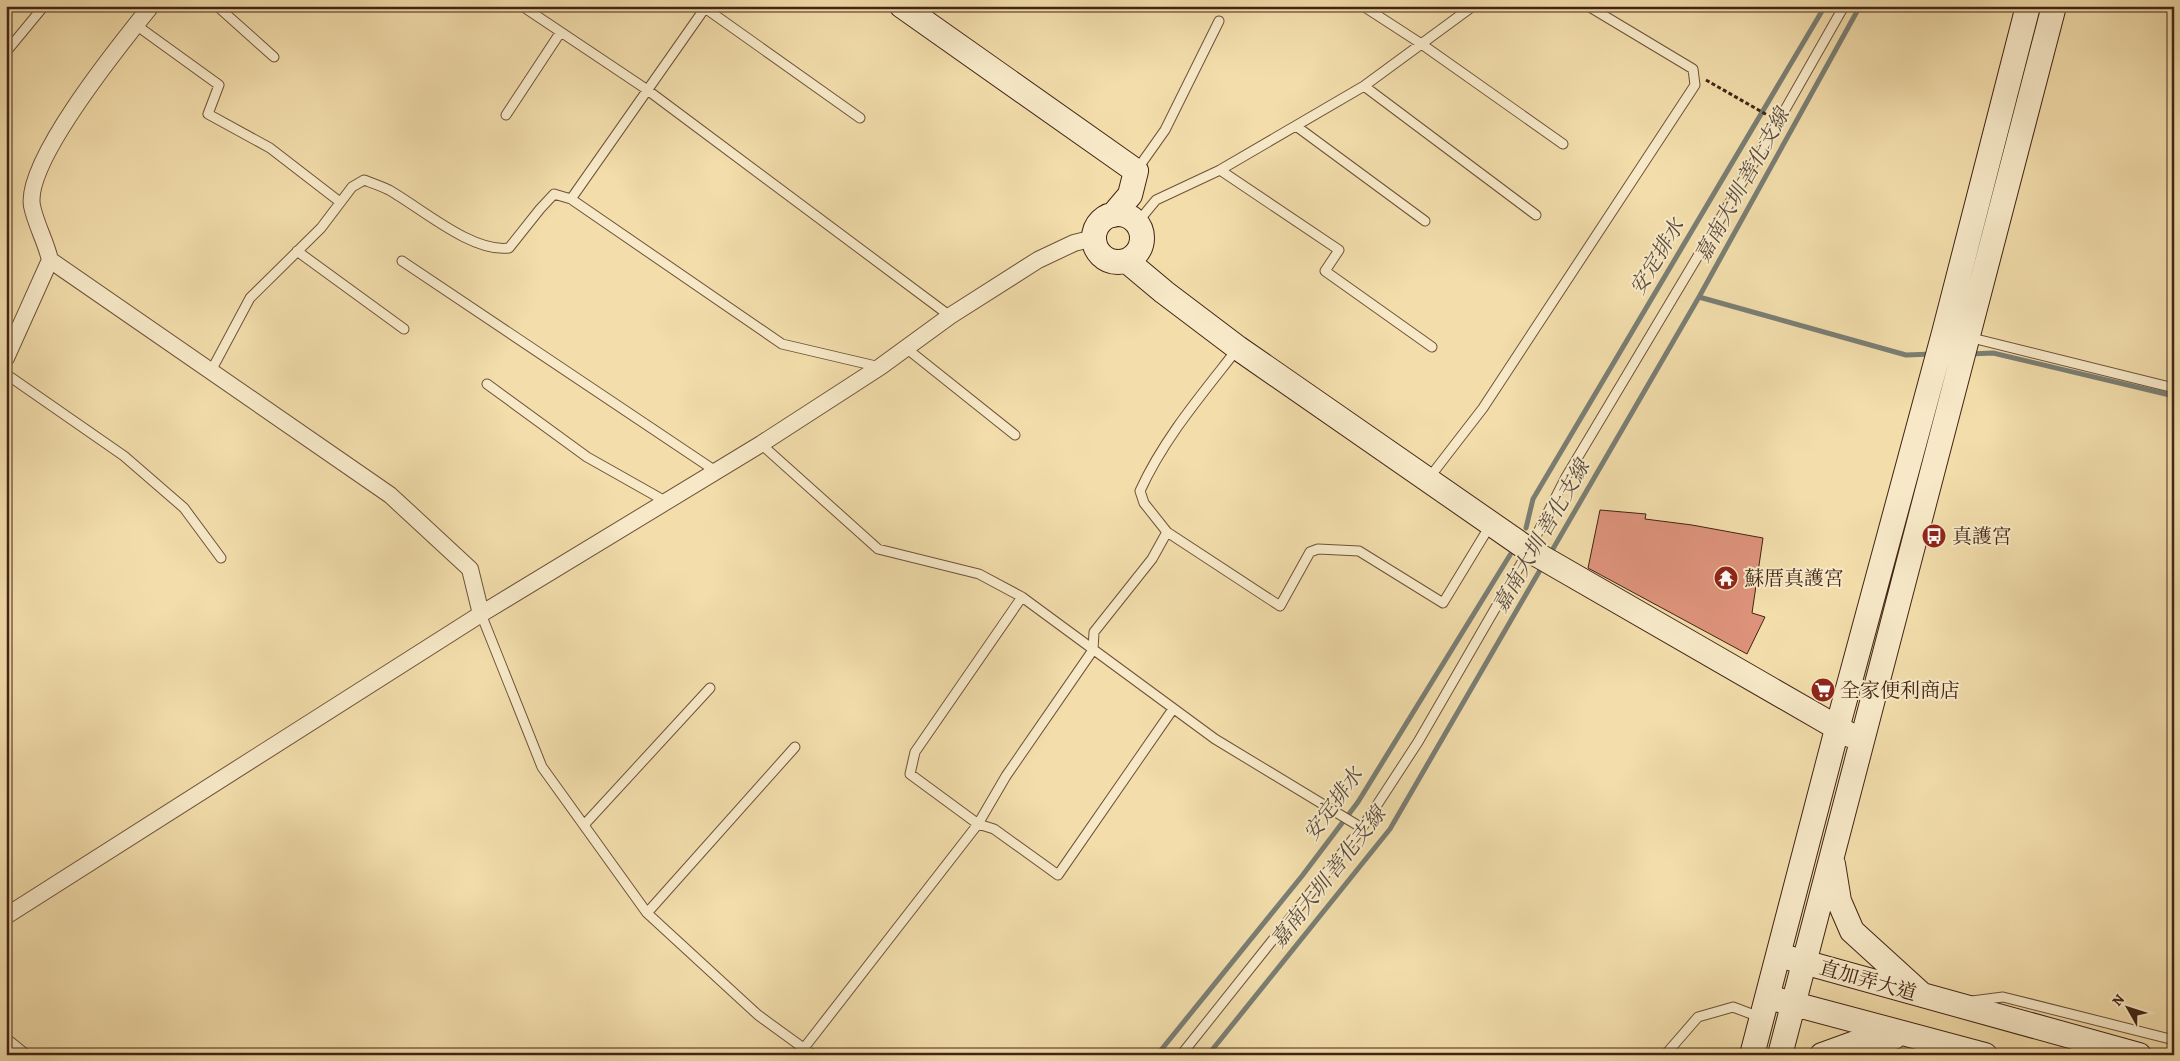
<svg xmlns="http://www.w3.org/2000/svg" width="2180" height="1061" font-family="Alegreya,'Noto Serif TC',serif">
	<rect width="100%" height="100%" fill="#f2ddab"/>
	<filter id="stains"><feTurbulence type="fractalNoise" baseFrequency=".004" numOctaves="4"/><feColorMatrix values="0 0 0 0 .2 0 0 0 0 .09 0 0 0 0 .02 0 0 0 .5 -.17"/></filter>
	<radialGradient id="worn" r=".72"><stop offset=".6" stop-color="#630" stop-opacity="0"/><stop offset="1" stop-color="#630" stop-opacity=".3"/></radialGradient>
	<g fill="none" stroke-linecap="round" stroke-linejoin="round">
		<path stroke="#7a7e74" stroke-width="5" d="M 1699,297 L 1906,355 L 1933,354
			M 1969,354 L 1993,353 L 2174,396
			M 1526,528 L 1533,499 L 1825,6
			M 1550,554 L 1699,297 L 1860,6
			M 1157,1055 L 1302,876 L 1358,802 L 1510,555
			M 1208,1055 L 1390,829 L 1543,565"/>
	</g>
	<path fill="#dd937b" stroke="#422415" d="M 1600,510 L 1646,514 L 1645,519 L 1692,525 L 1763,538 L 1752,613 L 1765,617 L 1747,654 L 1588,568 Z"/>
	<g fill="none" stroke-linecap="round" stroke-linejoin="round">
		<defs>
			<path id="lane" d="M 217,6 L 274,57
				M 522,6 L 646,89 L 950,316
				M 1363,6 L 1420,43 L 1563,144
				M 136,25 L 219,85 L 208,114 L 270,148 L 340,202
				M 6,52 L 44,6
				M 1364,86 L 1536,215
				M 506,115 L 560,33
				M 1296,126 L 1425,221
				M 1220,170 L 1339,250 L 1325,271 L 1432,347
				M 1136,171 L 1165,130 L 1219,21
				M 571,199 L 705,8 L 860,118
				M 1137,223 L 1156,200 L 1220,170 L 1364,86 L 1473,6
				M 297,251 L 404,329
				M 402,261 L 714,470
				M 1968,337 L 2174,388
				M 906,348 L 1015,435
				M 211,371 L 250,298 L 321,228 L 352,187 L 364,180 C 372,183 381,186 389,190 C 421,208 472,253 509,248 L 540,209 L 554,194 L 571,199 L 782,344 L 880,367
				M 6,374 L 124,456 L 184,508 L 221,558
				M 487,384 L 587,457 L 665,501
				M 761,444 L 878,549 L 979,574 L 1022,597 L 1215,739 L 1362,828
				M 1429,478 L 1483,408 L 1695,85 L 1693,69 L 1588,6
				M 1167,532 L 1280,606 L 1310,552 L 1318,549 L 1359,551 L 1443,603 L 1491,524
				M 1022,597 L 915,752 L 910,774 L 978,824 L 994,829 L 1058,875 L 1173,709
				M 481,614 L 542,767 L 647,913 L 758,1015 L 813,1055
				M 584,825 L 710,688
				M 647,913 L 795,747
				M 1972,1001 L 2003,997 L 2174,1040
				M 6,1038 L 27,1055
				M 804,1048 L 978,824 L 1006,776 L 1093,650 L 1094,632 L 1152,559 L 1167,532 L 1144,503 L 1140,491 C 1164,438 1203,393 1238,348
				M 1181,1055 L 1362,828 L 1418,742 L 1529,550 L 1566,477 L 1778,122 L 1844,6
				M 1665,1055 L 1698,1017 L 1733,1007 L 1762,1018"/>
			<path id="street" d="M 50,260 L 390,495 L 470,569 L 481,614
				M 6,358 L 50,260 C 46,242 36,225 32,206 C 24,162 122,42 151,6
				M 6,916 L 481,614 L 761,444 L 880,367 L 950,316 L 1038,260 L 1074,243 L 1094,238"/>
			<path id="secondary" d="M 902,6 L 1136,171 L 1130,195 L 1113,215
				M1094 238a24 24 0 1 1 48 0a24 24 0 1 1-48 0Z
				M 1127,261 L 1164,292 L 1238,348 L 1529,550 L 1850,735
				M 1833,864 L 1839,901 L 1852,931 L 1919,992
				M 1789,958 L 2139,1055
				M 1779,1000 L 1985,1055
				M 1752,1055 L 1837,729 L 1944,333 L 2028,6
				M 1780,1055 L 2054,6
				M 1822,1055 L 1869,1038 L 1894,1037"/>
		</defs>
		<use href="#lane" stroke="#6e523a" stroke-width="11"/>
		<use href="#street" stroke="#6e523a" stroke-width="18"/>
		<use href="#secondary" stroke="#422415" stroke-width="26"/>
		<path stroke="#422415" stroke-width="3" stroke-dasharray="4 2.5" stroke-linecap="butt" d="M 1706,80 L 1769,116"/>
		<use href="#lane" stroke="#f7e9c8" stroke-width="9"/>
		<use href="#street" stroke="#f7e9c8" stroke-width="16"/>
		<use href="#secondary" stroke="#f7e9c8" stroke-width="24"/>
	</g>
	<defs>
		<symbol id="bus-disc" viewBox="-11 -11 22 22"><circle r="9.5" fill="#8f2418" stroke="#f7e9c8"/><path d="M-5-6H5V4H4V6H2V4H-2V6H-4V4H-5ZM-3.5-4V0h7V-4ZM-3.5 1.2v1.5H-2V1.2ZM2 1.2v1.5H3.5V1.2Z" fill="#fff"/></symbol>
		<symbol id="temple-disc" viewBox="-11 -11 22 22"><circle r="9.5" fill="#8f2418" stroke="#f7e9c8"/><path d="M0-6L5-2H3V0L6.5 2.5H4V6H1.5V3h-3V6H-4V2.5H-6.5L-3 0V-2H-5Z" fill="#fff"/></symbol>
		<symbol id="supermarket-disc" viewBox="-11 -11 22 22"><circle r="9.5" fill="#8f2418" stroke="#f7e9c8"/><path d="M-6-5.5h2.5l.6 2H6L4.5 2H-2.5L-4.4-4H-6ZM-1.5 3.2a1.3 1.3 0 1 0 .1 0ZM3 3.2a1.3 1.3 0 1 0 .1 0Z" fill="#fff"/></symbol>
	</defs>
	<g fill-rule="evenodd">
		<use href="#bus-disc" x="1920" y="522" width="28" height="28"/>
		<use href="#temple-disc" x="1712" y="564" width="28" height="28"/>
		<use href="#supermarket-disc" x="1809" y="676" width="28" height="28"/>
	</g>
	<g text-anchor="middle" stroke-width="4" stroke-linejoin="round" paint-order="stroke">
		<g font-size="20" fill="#422415" stroke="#f7e9c8" text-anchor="start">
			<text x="1952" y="543">真護宮</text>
			<text x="1744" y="585">蘇厝真護宮</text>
			<text x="1840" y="697">全家便利商店</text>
		</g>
		<g font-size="20" fill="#422415" stroke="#f7e9c8">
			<text transform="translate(1868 980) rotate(16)" y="7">直加弄大道</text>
		</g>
		<g font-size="21" font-style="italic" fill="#594a3c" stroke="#f7e9c8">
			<text transform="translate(1742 185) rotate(-61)" y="7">嘉南大圳 善化支線</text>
			<text transform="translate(1657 257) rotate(-59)" y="7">安定排水</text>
			<text transform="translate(1541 536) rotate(-60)" y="7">嘉南大圳 善化支線</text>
			<text transform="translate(1333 804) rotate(-54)" y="7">安定排水</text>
			<text transform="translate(1328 877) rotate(-52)" y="7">嘉南大圳 善化支線</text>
		</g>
	</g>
	<rect width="2180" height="1061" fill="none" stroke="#f2ddab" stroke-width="25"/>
	<rect x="8" y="8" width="2165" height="1046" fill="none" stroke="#422415" stroke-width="2.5"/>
	<rect x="12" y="12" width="2155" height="1036" fill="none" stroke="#422415"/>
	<g transform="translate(2128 1008) rotate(309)" stroke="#f7e9c8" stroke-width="4" paint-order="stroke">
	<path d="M0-4L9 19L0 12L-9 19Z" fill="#422415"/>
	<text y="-8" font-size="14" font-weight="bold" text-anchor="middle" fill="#422415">N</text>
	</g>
	<rect width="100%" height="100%" filter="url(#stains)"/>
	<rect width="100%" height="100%" fill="url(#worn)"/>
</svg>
